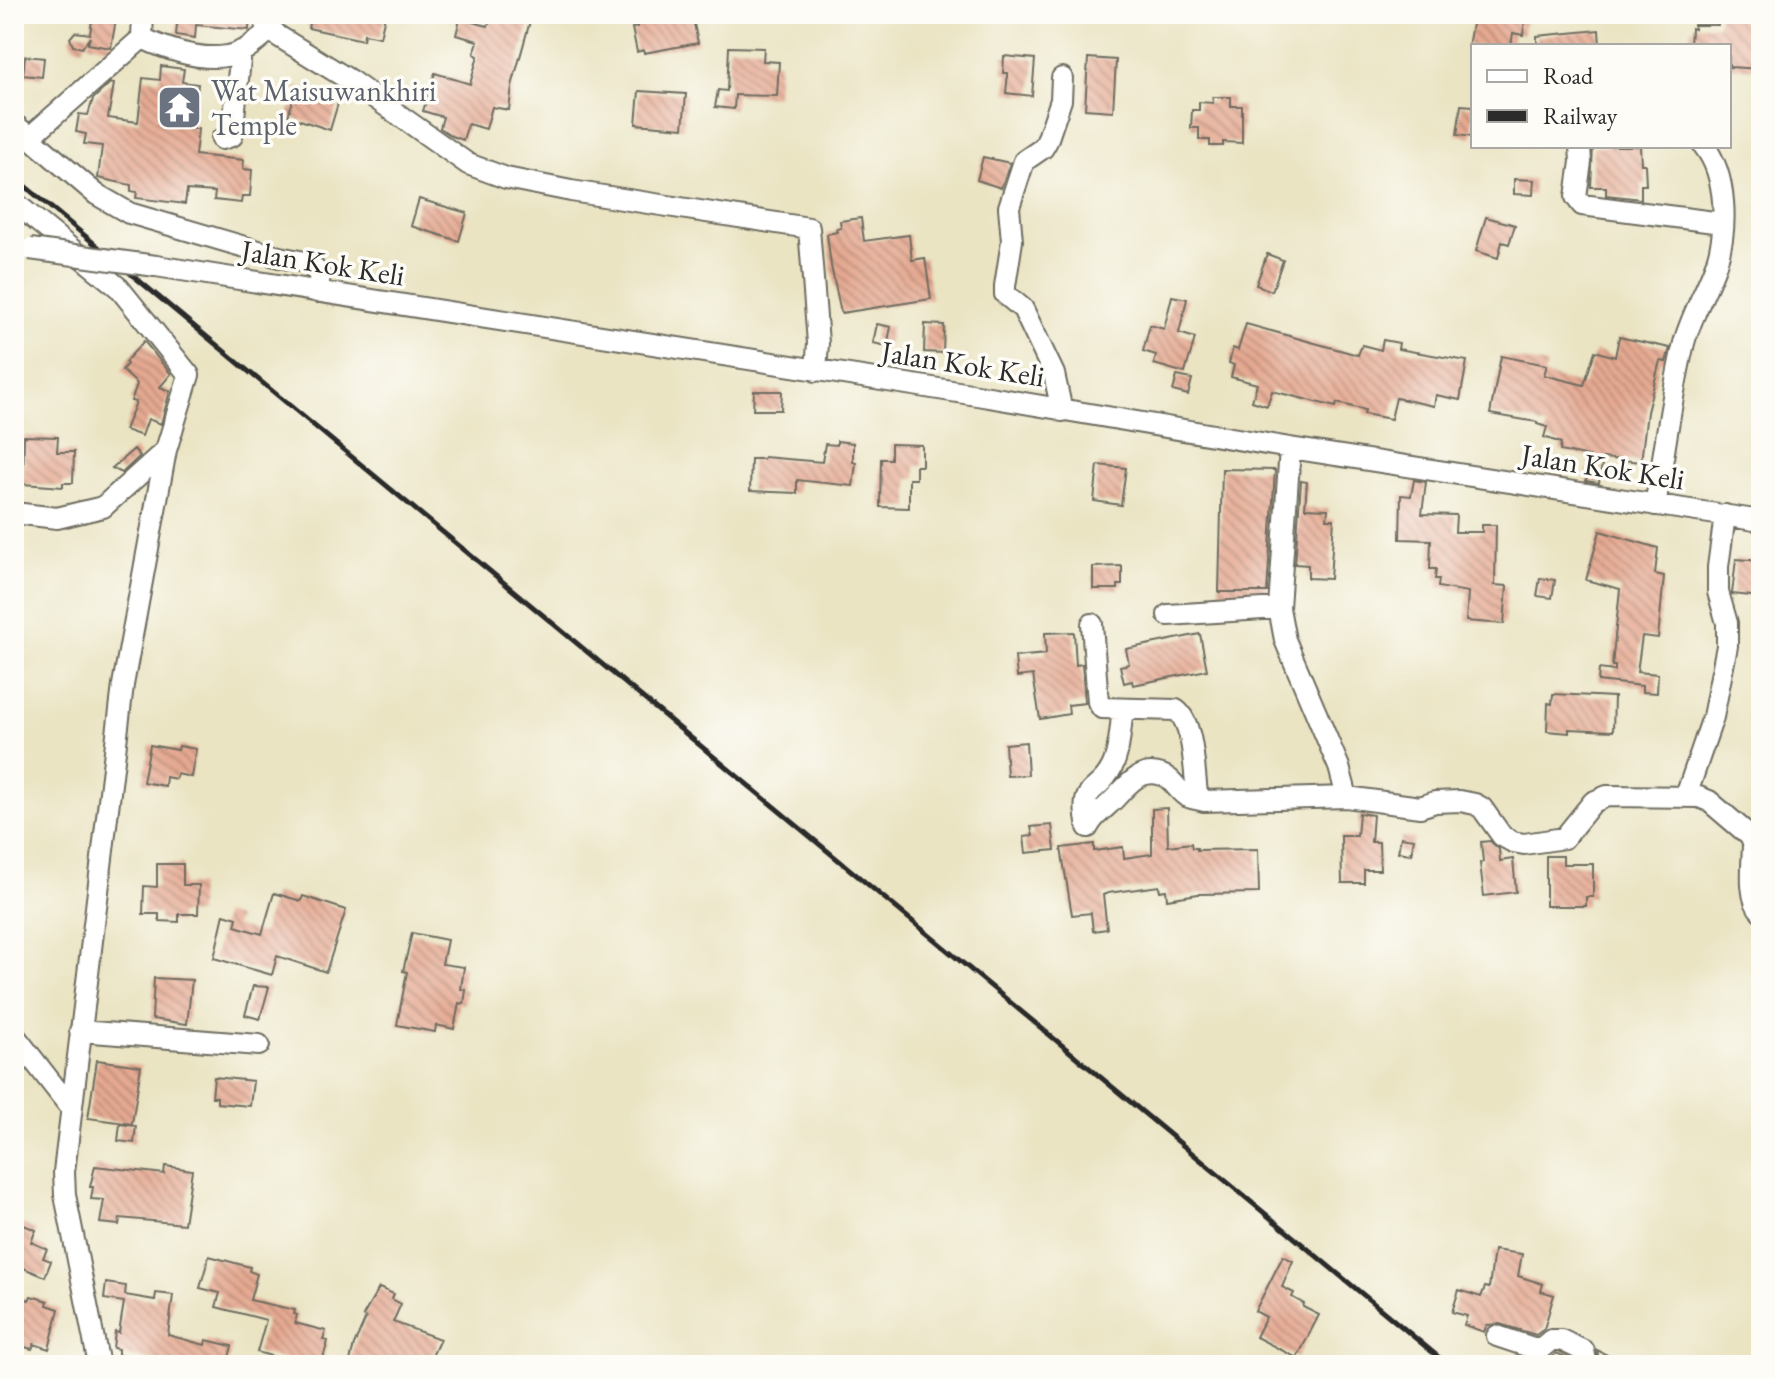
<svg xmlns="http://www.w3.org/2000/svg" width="1775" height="1379" font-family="'EB Garamond',serif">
	<defs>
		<pattern id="building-back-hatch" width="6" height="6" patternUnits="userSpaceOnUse" patternTransform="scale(2)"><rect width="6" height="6" fill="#e5a991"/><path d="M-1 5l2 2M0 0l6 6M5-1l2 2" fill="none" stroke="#ba8a77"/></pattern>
	</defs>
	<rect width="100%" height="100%" fill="#fdfcf7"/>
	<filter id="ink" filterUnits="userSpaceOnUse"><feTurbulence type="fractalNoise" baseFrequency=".0125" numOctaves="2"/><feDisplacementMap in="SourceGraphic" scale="16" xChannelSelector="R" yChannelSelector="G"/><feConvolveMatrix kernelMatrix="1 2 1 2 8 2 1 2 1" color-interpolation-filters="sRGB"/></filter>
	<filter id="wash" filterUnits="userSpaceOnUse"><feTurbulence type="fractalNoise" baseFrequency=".006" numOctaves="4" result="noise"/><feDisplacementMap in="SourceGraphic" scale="32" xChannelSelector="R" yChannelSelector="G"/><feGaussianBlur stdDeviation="1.8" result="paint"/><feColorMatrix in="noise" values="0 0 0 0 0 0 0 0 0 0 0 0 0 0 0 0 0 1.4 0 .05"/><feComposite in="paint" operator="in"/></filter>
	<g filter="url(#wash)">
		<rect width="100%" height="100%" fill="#eae4c3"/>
		<g id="blocks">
			<path fill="url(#building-back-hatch)" d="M 93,14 L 117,14 L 111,48 L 88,44 L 90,37 L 82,48 L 73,46 L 70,38 L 75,32 L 90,34 Z
				M 178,14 L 250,14 L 249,30 L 196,25 L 195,38 L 176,35 Z
				M 311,14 L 375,14 L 385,16 L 380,37 L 364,34 L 363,40 L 308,28 Z
				M 491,14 L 532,14 L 512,86 L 509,110 L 492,107 L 486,129 L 468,124 L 463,140 L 452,136 L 440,128 L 443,117 L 423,111 L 435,73 L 470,84 L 478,56 L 474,54 L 478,41 L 456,35 L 460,19 L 488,26 Z
				M 649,14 L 692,14 L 698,43 L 644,53 L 643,50 L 637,52 L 632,28 L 637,27 L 635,17 Z
				M 1474,14 L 1516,14 L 1515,19 L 1525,20 L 1523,35 L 1513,33 L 1511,46 L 1468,46 Z
				M 1719,14 L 1761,16 L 1761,69 L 1729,67 L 1729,46 L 1690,46 L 1691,28 L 1694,29 L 1694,25 L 1718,25 Z
				M 1599,30 L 1600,46 L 1537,46 L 1537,36 Z
				M 729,47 L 764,48 L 763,61 L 779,62 L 777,96 L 735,95 L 734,109 L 715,107 L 718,90 L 727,91 Z
				M 25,56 L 44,58 L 42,77 L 23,75 Z
				M 1004,56 L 1035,59 L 1032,96 L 1006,93 L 1008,73 L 1003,73 Z
				M 1088,58 L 1116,60 L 1113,111 L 1085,109 Z
				M 161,66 L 184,69 L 182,82 L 198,84 L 193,129 L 198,129 L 195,155 L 244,160 L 243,169 L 252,170 L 250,196 L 242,196 L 241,203 L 214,200 L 215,192 L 187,190 L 185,204 L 136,198 L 137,192 L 131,191 L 131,185 L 98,178 L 102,146 L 84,144 L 86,134 L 76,132 L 79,114 L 88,115 L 93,99 L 110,83 L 114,84 L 108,118 L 138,122 L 143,78 L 160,80 Z
				M 297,87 L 339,100 L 330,130 L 288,116 Z
				M 639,91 L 686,94 L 683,128 L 636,124 Z
				M 1213,97 L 1231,97 L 1231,106 L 1242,106 L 1242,143 L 1223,142 L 1223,146 L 1210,146 L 1210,140 L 1199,140 L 1199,128 L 1191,128 L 1192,110 L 1199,110 L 1199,102 L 1213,103 Z
				M 1461,105 L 1473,106 L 1473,137 L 1457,135 Z
				M 1593,146 L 1640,146 L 1641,164 L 1645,164 L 1646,185 L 1641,185 L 1641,199 L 1606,195 L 1606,187 L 1591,187 Z
				M 983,157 L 1010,163 L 1001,188 L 977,180 Z
				M 1514,179 L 1534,180 L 1533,195 L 1514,194 Z
				M 419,199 L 467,213 L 459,241 L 411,226 Z
				M 1486,217 L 1515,225 L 1509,244 L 1502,242 L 1498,258 L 1476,251 Z
				M 861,218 L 864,241 L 909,235 L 912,260 L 925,258 L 931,299 L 841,313 L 831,266 L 827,234 L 837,232 L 836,229 L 841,228 L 840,221 Z
				M 1267,254 L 1283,260 L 1272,291 L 1256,285 Z
				M 1172,296 L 1187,299 L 1179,333 L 1195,338 L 1185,373 L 1154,364 L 1156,355 L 1143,351 L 1150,325 L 1164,329 Z
				M 877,324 L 891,327 L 887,346 L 873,343 Z
				M 925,324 L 944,325 L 943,353 L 924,352 Z
				M 1246,324 L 1358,355 L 1362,345 L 1381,350 L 1383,340 L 1399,343 L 1398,349 L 1467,361 L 1460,400 L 1436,395 L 1434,406 L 1396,398 L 1391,419 L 1364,414 L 1365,410 L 1337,403 L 1336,407 L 1272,391 L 1267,406 L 1252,401 L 1257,384 L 1231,377 L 1234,365 L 1229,363 L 1233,348 L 1238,350 Z
				M 1619,337 L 1670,348 L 1666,362 L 1660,361 L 1647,412 L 1641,462 L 1603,458 L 1599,483 L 1586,481 L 1590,457 L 1560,451 L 1561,443 L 1544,437 L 1547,427 L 1537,424 L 1537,422 L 1490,414 L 1501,356 L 1547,365 L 1544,375 L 1584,385 L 1595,351 L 1615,357 Z
				M 144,341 L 171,374 L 160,387 L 170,391 L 161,424 L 148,419 L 142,436 L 125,430 L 136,402 L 131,401 L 137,384 L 122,370 L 127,364 L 125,362 Z
				M 1177,376 L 1192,379 L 1188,395 L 1173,391 Z
				M 754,391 L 782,391 L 781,410 L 753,410 Z
				M 24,436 L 58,437 L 57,452 L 74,452 L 73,483 L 63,483 L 63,487 L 23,484 Z
				M 837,441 L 853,443 L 853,462 L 856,463 L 853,486 L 797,480 L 797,493 L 750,491 L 751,459 L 763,459 L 764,457 L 822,462 L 825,444 L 837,445 Z
				M 891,444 L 922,445 L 922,466 L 916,466 L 916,479 L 909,479 L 909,508 L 880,507 L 881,459 L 891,459 Z
				M 134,449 L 140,456 L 122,473 L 112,468 Z
				M 1098,465 L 1126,468 L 1121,505 L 1094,501 Z
				M 1222,469 L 1275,470 L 1267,592 L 1219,592 Z
				M 1414,480 L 1426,482 L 1422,514 L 1456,515 L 1455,532 L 1482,532 L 1482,525 L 1496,525 L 1495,585 L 1507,586 L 1504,624 L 1466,621 L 1468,592 L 1438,587 L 1439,579 L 1435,579 L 1436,569 L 1430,569 L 1431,540 L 1400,539 L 1401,495 L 1411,496 Z
				M 1301,481 L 1307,482 L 1305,508 L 1328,509 L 1327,519 L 1334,519 L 1330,579 L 1308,578 L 1308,565 L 1295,564 Z
				M 1600,531 L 1658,548 L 1655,574 L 1664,576 L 1658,638 L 1642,636 L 1637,672 L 1658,674 L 1657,693 L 1642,692 L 1642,686 L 1598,681 L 1599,669 L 1615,671 L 1615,666 L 1612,666 L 1620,589 L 1586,580 Z
				M 1736,559 L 1761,561 L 1761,597 L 1732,594 Z
				M 1122,566 L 1122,585 L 1118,585 L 1118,589 L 1093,589 L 1093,567 Z
				M 1540,578 L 1555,580 L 1552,598 L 1537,596 Z
				M 1074,632 L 1076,665 L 1082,664 L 1085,703 L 1068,705 L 1069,714 L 1040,719 L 1033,675 L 1017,677 L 1015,657 L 1046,654 L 1045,633 Z
				M 1200,634 L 1207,670 L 1133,685 L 1132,681 L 1124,683 L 1120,666 L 1129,664 L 1126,649 Z
				M 1553,694 L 1614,697 L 1613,731 L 1569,729 L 1569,733 L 1547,731 L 1548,703 L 1552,704 Z
				M 1026,742 L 1028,775 L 1007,776 L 1005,744 Z
				M 150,745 L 178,750 L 179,746 L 196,749 L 191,777 L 177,774 L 176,779 L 166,777 L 165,786 L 143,782 Z
				M 1167,808 L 1168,846 L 1191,843 L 1192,848 L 1197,848 L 1197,850 L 1258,849 L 1259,893 L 1198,894 L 1167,899 L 1166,890 L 1160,891 L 1159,886 L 1108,893 L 1103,895 L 1107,929 L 1093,931 L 1091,913 L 1072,915 L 1061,848 L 1094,844 L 1094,851 L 1123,847 L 1124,858 L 1152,854 L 1152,809 Z
				M 1359,813 L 1373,815 L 1371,842 L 1379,842 L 1380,870 L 1364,870 L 1364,883 L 1342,883 L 1341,836 L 1357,836 Z
				M 1052,825 L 1055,850 L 1026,853 L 1024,837 L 1033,836 L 1031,827 Z
				M 1401,837 L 1414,839 L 1411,854 L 1398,852 Z
				M 1490,841 L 1499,849 L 1500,861 L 1513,859 L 1516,892 L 1484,896 L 1480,863 L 1483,862 L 1481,842 Z
				M 1546,856 L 1563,856 L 1563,864 L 1593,864 L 1593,897 L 1586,897 L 1586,906 L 1546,906 Z
				M 157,864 L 183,864 L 183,885 L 199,885 L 198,914 L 179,914 L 179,922 L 159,921 L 159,914 L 143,914 L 144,886 L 157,887 Z
				M 274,893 L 301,901 L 303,896 L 346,910 L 326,972 L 277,956 L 272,975 L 214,958 L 224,914 L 237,918 L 235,926 L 262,934 Z
				M 412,933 L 447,940 L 442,964 L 464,967 L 461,989 L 466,990 L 464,1004 L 459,1003 L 454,1029 L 436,1025 L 435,1032 L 397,1025 L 407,972 L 403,971 Z
				M 154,978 L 192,980 L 187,1024 L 152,1019 Z
				M 253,986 L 269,987 L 260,1019 L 245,1015 Z
				M 97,1060 L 141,1066 L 132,1124 L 88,1118 Z
				M 214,1077 L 253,1081 L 250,1106 L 217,1103 L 217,1097 L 212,1097 Z
				M 120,1124 L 136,1126 L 134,1143 L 118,1141 Z
				M 95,1166 L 164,1174 L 165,1166 L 192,1170 L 184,1224 L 120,1218 L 119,1225 L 100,1223 L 104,1200 L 91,1199 L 93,1187 L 90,1187 Z
				M 14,1221 L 36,1230 L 31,1242 L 47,1249 L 43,1258 L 51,1261 L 45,1277 L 14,1264 Z
				M 1494,1250 L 1522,1254 L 1518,1276 L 1543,1284 L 1541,1291 L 1554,1295 L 1544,1329 L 1536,1335 L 1500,1324 L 1487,1325 L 1484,1332 L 1464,1325 L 1467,1316 L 1452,1312 L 1459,1290 L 1481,1297 L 1485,1287 L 1489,1288 Z
				M 209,1256 L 250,1267 L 249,1271 L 257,1274 L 250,1300 L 295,1310 L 294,1314 L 297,1315 L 295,1323 L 326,1331 L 323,1340 L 328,1341 L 321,1365 L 284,1365 L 285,1360 L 257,1352 L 266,1320 L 216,1307 L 220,1293 L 200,1288 Z
				M 1283,1256 L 1293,1261 L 1282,1287 L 1294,1293 L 1292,1297 L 1304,1304 L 1303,1307 L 1319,1315 L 1297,1358 L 1256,1337 L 1266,1317 L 1255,1311 Z
				M 106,1283 L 126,1286 L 125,1295 L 155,1300 L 156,1293 L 173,1295 L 168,1335 L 205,1345 L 206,1340 L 232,1346 L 227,1365 L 164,1365 L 165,1362 L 118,1355 L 118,1349 L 113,1348 L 115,1332 L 119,1333 L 124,1302 L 104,1299 Z
				M 379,1288 L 394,1294 L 392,1299 L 401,1304 L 393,1322 L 440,1339 L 428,1365 L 349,1365 L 354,1345 L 366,1318 L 363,1316 Z
				M 31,1296 L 48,1301 L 47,1305 L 59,1309 L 49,1349 L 34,1344 L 32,1349 L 14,1344 L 14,1318 L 20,1297 L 29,1300 Z
				M 1597,1350 L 1627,1365 L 1600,1365 Z
				M 1556,1353 L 1573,1360 L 1574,1365 L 1547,1365 Z"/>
		</g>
	</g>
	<g filter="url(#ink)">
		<use href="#blocks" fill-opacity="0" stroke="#6e6c60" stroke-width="2"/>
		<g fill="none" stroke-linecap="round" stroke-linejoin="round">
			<defs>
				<path id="minor" d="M 263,14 L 265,22 L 278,36 L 351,81 L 468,164 L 506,178 L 571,191 L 809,228 L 818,343 L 816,371
					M 142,38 L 143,14
					M 1062,78 L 1061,100 L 1047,141 L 1043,148 L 1024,161 L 1009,207 L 1012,241 L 1005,286 L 1005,294 L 1023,309 L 1054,374 L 1062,411
					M 14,124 L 96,194 L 129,213 L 279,257 L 310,263 L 320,276 L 317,292
					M 30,137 L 142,38 C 170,51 209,65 241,52 C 251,47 262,36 271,29
					M 222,139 L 232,136 L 241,51
					M 1580,146 L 1581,162 L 1576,197 L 1582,205 L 1722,223
					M 14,202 L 119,288 L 189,375 L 166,450 L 123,685 L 64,1172 L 65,1195 L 99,1365
					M 156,266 L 977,395 L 1290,448 L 1761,521
					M 1290,448 L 1279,608 L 1285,640 L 1339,767 L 1347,797
					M 1655,505 C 1665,452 1671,396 1684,343 C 1691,316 1707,290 1716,264 C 1728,229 1727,175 1704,146
					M 14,513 L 57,518 L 103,507 L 166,450
					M 1168,615 L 1279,608
					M 1092,624 L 1098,702 L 1102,708 L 1176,710 C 1194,723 1194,771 1197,793 L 1204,801
					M 1686,796 L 1713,717 L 1727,646 L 1727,623 L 1718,592 L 1718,567 L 1725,515
					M 1088,827 C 1094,815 1100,813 1109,804 C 1124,791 1137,766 1162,775 C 1172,778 1177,790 1186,796 C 1191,799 1199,799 1204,801 L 1347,797 L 1420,807 L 1435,802 L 1460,801 L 1475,804 L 1482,808 L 1502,836 L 1513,842 L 1524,844 L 1564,838 L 1593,802 L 1607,796 L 1699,797 L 1709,801 L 1750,836 L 1753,843 C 1753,862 1747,897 1761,911
					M 1088,827 C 1078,783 1098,796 1112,767 C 1120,751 1120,728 1123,710
					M 80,1031 L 259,1045
					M 14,1035 L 71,1108
					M 1497,1336 L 1539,1350 L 1533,1365
					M 1539,1350 L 1551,1340 L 1561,1340 L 1584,1351 L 1587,1365"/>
			</defs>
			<use href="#minor" stroke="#6e6c60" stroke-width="24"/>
			<use href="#minor" stroke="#fff" stroke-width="20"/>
			<path stroke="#2b2b2b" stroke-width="5" d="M 14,177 L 1448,1365"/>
			<defs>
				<path id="minor-bridge" d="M 30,249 L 156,266"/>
			</defs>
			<use href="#minor-bridge" stroke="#6e6c60" stroke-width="24" stroke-linecap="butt"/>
			<use href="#minor-bridge" stroke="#fff" stroke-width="20"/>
		</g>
	</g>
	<defs>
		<symbol id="temple-square" viewBox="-11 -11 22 22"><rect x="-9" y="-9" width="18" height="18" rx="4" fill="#6b7280" stroke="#fdfcf7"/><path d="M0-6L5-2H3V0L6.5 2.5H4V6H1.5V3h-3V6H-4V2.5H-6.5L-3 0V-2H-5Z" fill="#fff"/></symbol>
	</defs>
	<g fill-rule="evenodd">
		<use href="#temple-square" x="154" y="82" width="51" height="51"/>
	</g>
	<g text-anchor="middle" stroke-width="7" stroke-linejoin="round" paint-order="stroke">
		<g font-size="30" fill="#5b616d" stroke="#fdfcf7" text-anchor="start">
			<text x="211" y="101">Wat Maisuwankhiri<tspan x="211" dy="34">Temple</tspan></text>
		</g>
		<g font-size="30" fill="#2b2b2b" stroke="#fdfcf7">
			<text transform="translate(323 263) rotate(9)" y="10">Jalan Kok Keli</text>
			<text transform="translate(963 364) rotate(9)" y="10">Jalan Kok Keli</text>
			<text transform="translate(1603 467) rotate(9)" y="10">Jalan Kok Keli</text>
		</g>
	</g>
	<rect width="1775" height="1379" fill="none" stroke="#fdfcf7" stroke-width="48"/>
	<rect x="1471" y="44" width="260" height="104" fill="#fdfcf7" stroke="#a9a8a5" stroke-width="2"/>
	<rect x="1487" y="70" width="40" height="12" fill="#ffffff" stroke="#a9a8a5" stroke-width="2"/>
	<text x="1543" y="84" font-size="24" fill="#2b2b2b">Road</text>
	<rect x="1487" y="110" width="40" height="12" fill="#2b2b2b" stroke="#a9a8a5" stroke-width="2"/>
	<text x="1543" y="124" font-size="24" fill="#2b2b2b">Railway</text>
</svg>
